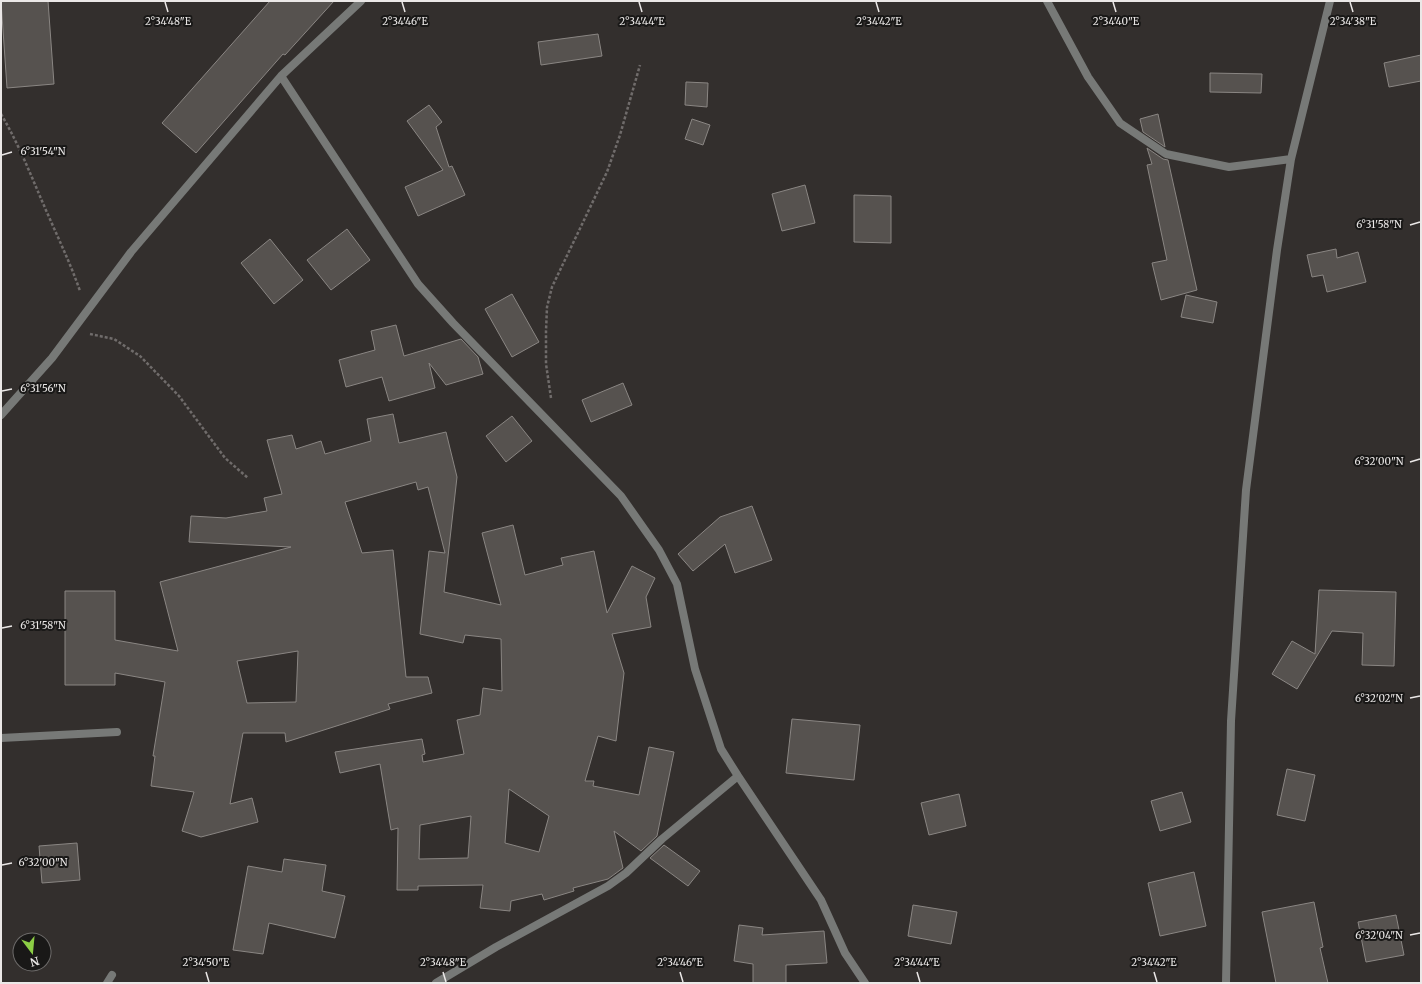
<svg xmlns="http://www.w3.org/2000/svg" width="1422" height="984" font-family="Merriweather,serif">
	<rect width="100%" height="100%" fill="#332f2d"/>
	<path fill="#56524f" stroke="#8a8683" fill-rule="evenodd" d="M 1,1 L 48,1 L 54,84 L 7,88 Z
		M 270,1 L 334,1 L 285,55 L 283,54 L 196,153 L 162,123 Z
		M 598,34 L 602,56 L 541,65 L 538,42 Z
		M 1421,55 L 1421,81 L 1389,87 L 1384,63 Z
		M 1210,73 L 1262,74 L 1261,93 L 1210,92 Z
		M 686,82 L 708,83 L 707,107 L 685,105 Z
		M 429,105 L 442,122 L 436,127 L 449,167 L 452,166 L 465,195 L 418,216 L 405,187 L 443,170 L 407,121 Z
		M 1158,114 L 1165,147 L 1143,132 L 1140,119 Z
		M 692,119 L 710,125 L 703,145 L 685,139 Z
		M 1147,148 L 1163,159 L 1168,160 L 1197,290 L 1161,300 L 1152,263 L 1167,260 L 1147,165 L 1152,164 Z
		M 805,185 L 815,223 L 782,231 L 772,194 Z
		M 854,195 L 891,196 L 891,243 L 854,242 Z
		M 347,229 L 370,260 L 331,290 L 307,260 Z
		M 270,239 L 303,280 L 274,304 L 241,263 Z
		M 1336,249 L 1337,258 L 1358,252 L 1366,282 L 1327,292 L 1323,275 L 1312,277 L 1307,255 Z
		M 512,294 L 539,342 L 512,357 L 485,309 Z
		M 1186,295 L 1217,302 L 1213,323 L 1181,317 Z
		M 396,325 L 404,356 L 461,339 L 478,357 L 483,374 L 446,385 L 429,363 L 435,388 L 389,401 L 382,377 L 346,387 L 339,360 L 375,350 L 371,331 Z
		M 623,383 L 632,405 L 591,422 L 582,400 Z
		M 393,414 L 399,443 L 446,432 L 457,477 L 444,592 L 501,605 L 482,533 L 513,525 L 525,575 L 563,565 L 561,558 L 594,551 L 607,613 L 632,566 L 655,578 L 646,597 L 651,627 L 612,634 L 624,673 L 616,741 L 598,736 L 585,781 L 594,781 L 593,786 L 639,795 L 649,747 L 674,752 L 657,836 L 641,851 L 614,831 L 623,868 L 608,879 L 573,888 L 574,891 L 544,900 L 542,894 L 511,901 L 510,911 L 480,908 L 483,885 L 418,886 L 418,890 L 397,890 L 398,828 L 391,830 L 380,764 L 340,773 L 335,752 L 422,739 L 425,754 L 422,755 L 423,762 L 464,754 L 457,720 L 480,715 L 483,688 L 502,691 L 501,639 L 465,635 L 463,643 L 420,634 L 429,551 L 445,553 L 428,487 L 418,490 L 416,482 L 345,502 L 362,553 L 393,550 L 406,677 L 428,677 L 432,693 L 388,704 L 390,709 L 286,742 L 285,733 L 243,733 L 230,804 L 252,798 L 258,822 L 201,837 L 182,831 L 194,792 L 151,786 L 155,756 L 153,756 L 165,682 L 115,673 L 115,685 L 65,685 L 65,591 L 115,591 L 115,640 L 178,651 L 160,582 L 291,547 L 189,542 L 191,516 L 226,518 L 267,511 L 264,498 L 282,494 L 267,440 L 292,435 L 296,449 L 321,441 L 325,454 L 371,441 L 367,419 ZM 298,651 L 296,702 L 247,703 L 237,661 ZM 509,789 L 549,816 L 539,852 L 505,843 ZM 471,816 L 468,858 L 419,859 L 420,825 Z
		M 512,416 L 532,441 L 506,462 L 486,436 Z
		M 752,506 L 772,560 L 735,573 L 725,544 L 693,571 L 678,554 L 720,517 Z
		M 1319,590 L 1396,592 L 1394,666 L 1362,665 L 1363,633 L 1332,631 L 1297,689 L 1272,674 L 1292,641 L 1315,654 Z
		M 792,719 L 860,725 L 854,780 L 786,773 Z
		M 1287,769 L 1315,775 L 1305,821 L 1277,815 Z
		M 1182,792 L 1191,822 L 1160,831 L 1151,801 Z
		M 959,794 L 966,826 L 929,835 L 921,803 Z
		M 77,843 L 80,880 L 42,883 L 39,846 Z
		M 664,845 L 700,871 L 688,886 L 650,858 Z
		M 284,859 L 326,865 L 322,891 L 345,896 L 335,938 L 269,923 L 263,954 L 233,950 L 248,866 L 282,872 Z
		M 1194,872 L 1206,926 L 1160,936 L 1148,883 Z
		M 1314,902 L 1323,947 L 1320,948 L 1328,983 L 1276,983 L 1262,912 Z
		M 913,905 L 957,912 L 951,944 L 908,936 Z
		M 1396,915 L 1404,955 L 1366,962 L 1358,922 Z
		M 739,925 L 763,928 L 762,935 L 824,931 L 827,963 L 786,965 L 786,983 L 753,983 L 753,964 L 734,961 Z"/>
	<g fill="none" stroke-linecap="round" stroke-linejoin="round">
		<path stroke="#706c6b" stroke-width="2.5" stroke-dasharray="3 2" stroke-linecap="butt" d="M 1,114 C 21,148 33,181 49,217 C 60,242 71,265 80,291
			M 90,334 L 114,339 L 140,356 L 179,396 L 225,458 L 248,478
			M 551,398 L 546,364 L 546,331 L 547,307 L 552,287 L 607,172 L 620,135 L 640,65"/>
		<path stroke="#777977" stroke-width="8" d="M 1047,1 L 1088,77 L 1120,123 L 1166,154 L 1229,167 L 1291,159
			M 281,76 L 418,284 L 453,323 L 621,496 L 659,550 L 677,584 L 695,669 L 721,749 L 738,776 L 821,900 L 845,953 L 865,983
			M 1,415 L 52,358 L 131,252 L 281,76 L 361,1
			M 1,738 L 117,732
			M 107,983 L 112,975
			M 436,983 L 496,947 L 608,886 L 626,873 L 662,839 L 738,776
			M 1226,983 L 1231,721 L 1246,490 L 1277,250 L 1291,159 L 1330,1"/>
	</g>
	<path fill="none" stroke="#ebe8e7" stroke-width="1.5" d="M 165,2 L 168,12M 402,2 L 405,12M 639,2 L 642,12M 876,2 L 879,12M 1113,2 L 1116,12M 1350,2 L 1353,12M 2,155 L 12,152M 1410,225 L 1420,222M 2,391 L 12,389M 1410,462 L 1420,459M 2,628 L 12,626M 1410,698 L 1420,696M 2,865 L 12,863M 1410,935 L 1420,933M 206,972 L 209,982M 443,972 L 446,982M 680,972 L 683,982M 917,972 L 920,982M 1154,972 L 1157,982"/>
	<g font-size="10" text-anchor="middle" fill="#ebe8e7" stroke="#191817" stroke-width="4" stroke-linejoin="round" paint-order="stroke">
		<text x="168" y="25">2°34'48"E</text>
		<text x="405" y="25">2°34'46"E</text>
		<text x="642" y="25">2°34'44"E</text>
		<text x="879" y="25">2°34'42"E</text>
		<text x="1116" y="25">2°34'40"E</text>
		<text x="1353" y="25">2°34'38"E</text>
		<text x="43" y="155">6°31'54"N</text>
		<text x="1379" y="228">6°31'58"N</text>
		<text x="43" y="392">6°31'56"N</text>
		<text x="1379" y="465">6°32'00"N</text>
		<text x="43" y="629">6°31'58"N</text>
		<text x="1379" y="702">6°32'02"N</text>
		<text x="43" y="866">6°32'00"N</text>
		<text x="1379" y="939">6°32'04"N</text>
		<text x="206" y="966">2°34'50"E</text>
		<text x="443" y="966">2°34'48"E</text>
		<text x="680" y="966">2°34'46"E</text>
		<text x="917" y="966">2°34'44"E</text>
		<text x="1154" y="966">2°34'42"E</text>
	</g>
	<rect width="1422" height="984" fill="none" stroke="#ebe8e7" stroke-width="4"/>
	<g transform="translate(32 952) rotate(164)"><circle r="19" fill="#191817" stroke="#6d6b6a"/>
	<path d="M0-3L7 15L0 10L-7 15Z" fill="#8cce45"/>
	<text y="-6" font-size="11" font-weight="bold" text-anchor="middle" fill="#ebe8e7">N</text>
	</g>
</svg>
